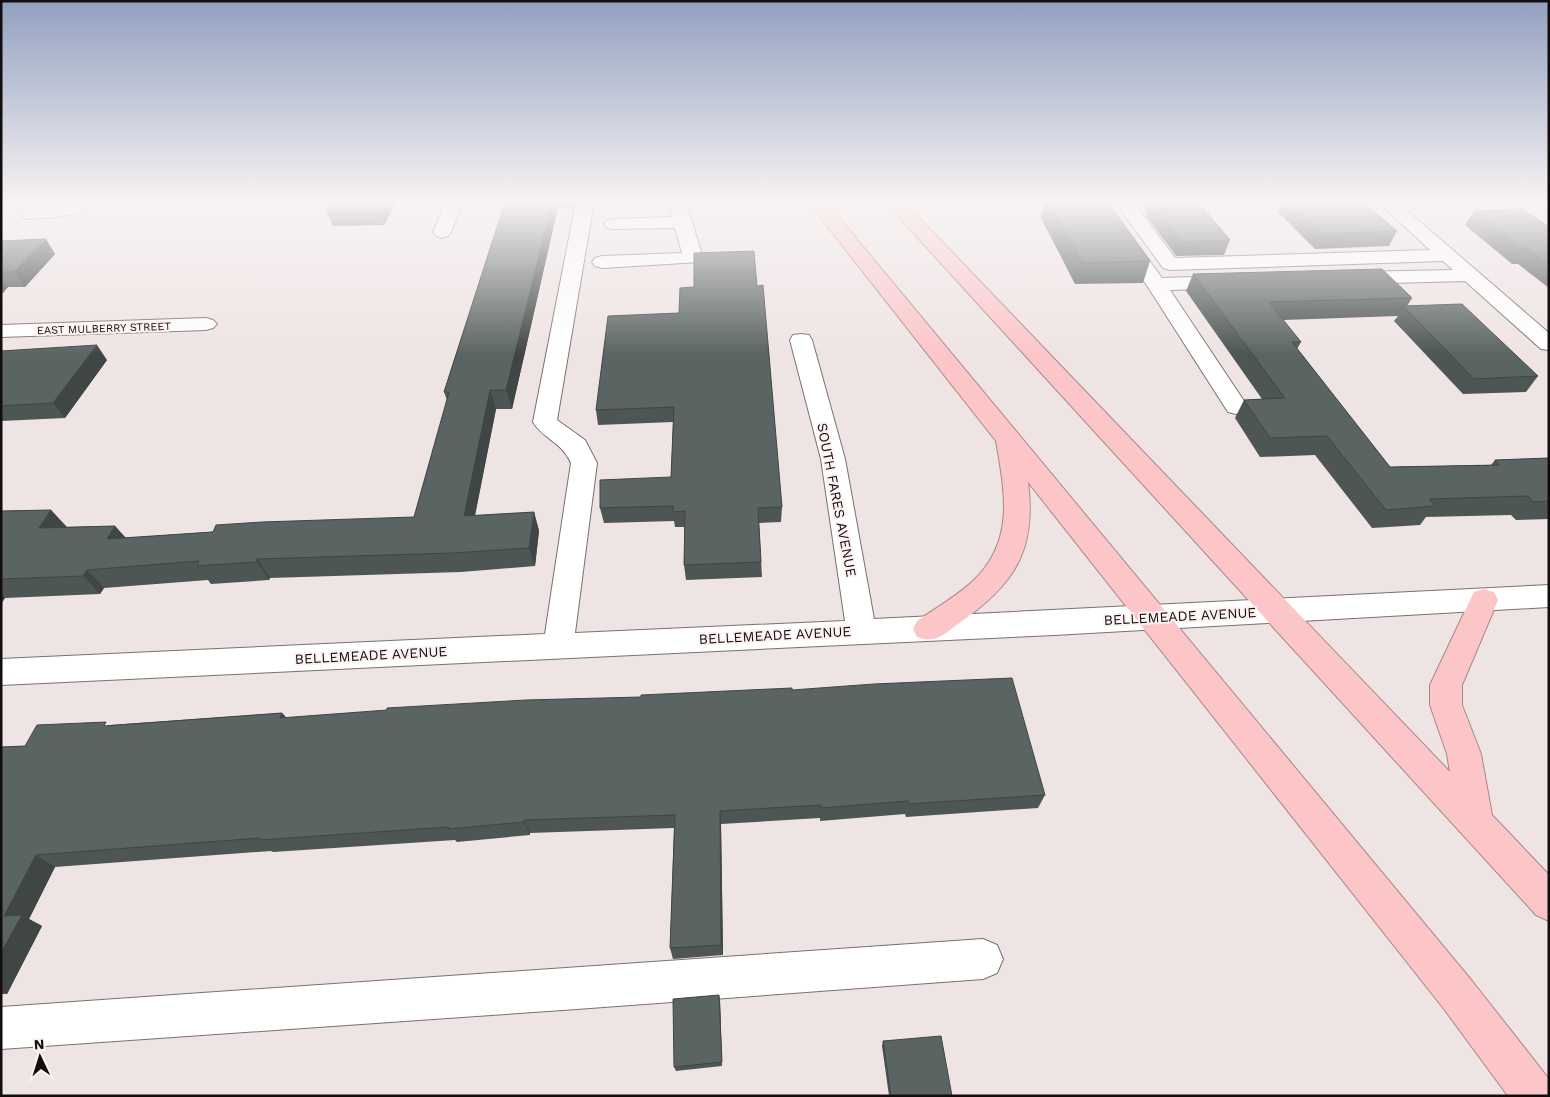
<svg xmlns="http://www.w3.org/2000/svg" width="1550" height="1097" font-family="'Work Sans',sans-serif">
	<rect width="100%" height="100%" fill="#efe4e4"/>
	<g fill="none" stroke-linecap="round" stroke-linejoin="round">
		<defs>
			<path id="minor" d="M 19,202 L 37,202 L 38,208 C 58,207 73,201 93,202 C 83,217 47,218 30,219 L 24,218 Z
				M 446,202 L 464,202 L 451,232 L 448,236 L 442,238 L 436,236 L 433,232 Z
				M 576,202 L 594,202 L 557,420 L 585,440 L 597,463 L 575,633 L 845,621 L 821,459 L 790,340 L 793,335 L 801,334 L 809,335 L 812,340 L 845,459 L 874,619 L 1549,585 L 1549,607 L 1054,635 L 1,685 L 1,659 L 545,634 L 571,463 C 561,441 544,440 533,422 Z
				M 668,202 L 686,202 L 703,258 L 700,262 L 602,268 L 595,266 L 592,262 L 595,258 L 602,256 L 682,253 L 675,228 L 613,229 L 607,228 L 604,224 L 607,220 L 613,219 L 672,217 Z
				M 1089,202 L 1107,202 L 1162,278 L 1226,276 L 1233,278 L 1236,282 L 1233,286 L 1226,288 L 1170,290 L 1248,407 L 1244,412 L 1236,414 L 1228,412 L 1146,284 Z
				M 1115,202 L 1133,202 L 1175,258 L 1430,250 L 1378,202 L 1397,202 L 1549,333 L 1549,350 L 1541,349 L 1465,281 L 1354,284 L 1347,282 L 1344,278 L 1347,274 L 1354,272 L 1453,270 L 1443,261 L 1170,270 L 1163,268 Z
				M 206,318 L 213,320 L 217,324 L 213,328 L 206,330 L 1,337 L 1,325 Z
				M 983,939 L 997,945 L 1003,959 L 997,973 L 983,979 L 563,1010 L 1,1049 L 1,1007 Z"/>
			<path id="highway" d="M 808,202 L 826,202 L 1472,981 L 1549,1079 L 1549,1096 L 1508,1096 L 1444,1009 L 1028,482 C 1037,551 1014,585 958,624 C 944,634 936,644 917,637 L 913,629 L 917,621 C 936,608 957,596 973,581 C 1015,541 1005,493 996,441 Z
				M 885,202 L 904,202 L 1450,772 L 1447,754 L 1430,705 L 1430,685 L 1474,592 L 1484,589 L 1494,592 L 1498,600 L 1462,685 L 1462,705 L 1481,754 L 1492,815 L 1549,875 L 1549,921 L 1536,915 Z"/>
		</defs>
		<use href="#minor" stroke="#797070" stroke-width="2"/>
		<use href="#highway" stroke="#aa8688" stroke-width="2"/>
		<use href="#minor" fill="#fff" fill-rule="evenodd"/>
		<use href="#highway" fill="#fcc6c9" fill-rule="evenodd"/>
	</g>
	<path fill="#4d5654" d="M 333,202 L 396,202 L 384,225 L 333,226 L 327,212 Z
		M 505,202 L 575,202 L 573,207 L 558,207 L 512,409 L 496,409 L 475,516 L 534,512 L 539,531 L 535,566 L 461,572 L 270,578 L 269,580 L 211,584 L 208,580 L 104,588 L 100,594 L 5,598 L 1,604 L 1,511 L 51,510 L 67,527 L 115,526 L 126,538 L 414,517 L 447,400 L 444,392 Z
		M 594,202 L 641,202 L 641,205 L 595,206 Z
		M 1045,202 L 1107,202 L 1150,261 L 1143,283 L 1075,284 L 1041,218 Z
		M 1139,202 L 1198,202 L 1230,240 L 1224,255 L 1176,256 L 1146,216 L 1147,213 Z
		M 1282,202 L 1363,202 L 1397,231 L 1389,246 L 1315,249 L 1278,212 Z
		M 1474,211 L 1549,227 L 1549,288 L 1518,264 L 1512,264 L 1465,225 Z
		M 1,241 L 55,254 L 25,287 L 8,287 L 3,293 L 1,293 Z
		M 1193,274 L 1412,298 L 1407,306 L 1538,376 L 1526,392 L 1463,394 L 1394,321 L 1398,316 L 1283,320 L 1301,342 L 1297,349 L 1390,467 L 1491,465 L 1495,460 L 1549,458 L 1549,519 L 1516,520 L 1511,515 L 1426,517 L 1420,525 L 1372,528 L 1315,455 L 1260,457 L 1235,418 L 1244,400 L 1262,399 L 1186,291 Z
		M 757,286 L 782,507 L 781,522 L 759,523 L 762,577 L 686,580 L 684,565 L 685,527 L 675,527 L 674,521 L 604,523 L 600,508 L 671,477 L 673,422 L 598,425 L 596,410 L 679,313 Z
		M 1,351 L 107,360 L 65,418 L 1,421 Z
		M 792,690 L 1045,795 L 1038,808 L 906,817 L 905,814 L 820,821 L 820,818 L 721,824 L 723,955 L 673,959 L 670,948 L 674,828 L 530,833 L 530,835 L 457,842 L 455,840 L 273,852 L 271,851 L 55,867 L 29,919 L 42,926 L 7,994 L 1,994 L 1,747 L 25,746 L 110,725 L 282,713 L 287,718 L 641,697 Z
		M 720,1000 L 722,1066 L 676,1071 L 674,1067 Z
		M 883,1041 L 952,1096 L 889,1096 L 882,1046 Z"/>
	<path fill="#3f4645" d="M 383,202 L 396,202 L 384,225 L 379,211 Z
		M 552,202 L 557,202 L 558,207 L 512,409 L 506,390 Z
		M 46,239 L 55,254 L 25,287 L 14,272 Z
		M 1,278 L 8,287 L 3,293 L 1,290 Z
		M 97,345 L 107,360 L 65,418 L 53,403 Z
		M 490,390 L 496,409 L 471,535 L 464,516 Z
		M 51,510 L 68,529 L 39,528 Z
		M 534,512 L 539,531 L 535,566 L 529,548 Z
		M 115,526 L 131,544 L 107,539 Z
		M 257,559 L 270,578 L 269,580 L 257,562 Z
		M 87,570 L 104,588 L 100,594 L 83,576 Z
		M 1,594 L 5,598 L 1,604 Z
		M 282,713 L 294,727 L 280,718 Z
		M 720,811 L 721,824 L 723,955 L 721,945 Z
		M 524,820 L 530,833 L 530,835 L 524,822 Z
		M 36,855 L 55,867 L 29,919 L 42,926 L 7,994 L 1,991 L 1,953 L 4,916 Z
		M 719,995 L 720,1000 L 722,1066 L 722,1062 Z"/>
	<path fill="#5a6462" stroke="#3f4645" d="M 333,202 L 383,202 L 379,211 L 327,212 Z
		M 505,202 L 552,202 L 506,390 L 490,390 L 464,516 L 534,512 L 529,548 L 453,553 L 257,559 L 257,562 L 197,566 L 199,561 L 87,570 L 83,576 L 1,579 L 1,511 L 51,510 L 39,528 L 115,526 L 107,539 L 213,532 L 216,525 L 262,522 L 414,517 L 449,392 L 444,392 Z
		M 1048,202 L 1107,202 L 1150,261 L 1082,263 Z
		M 1151,202 L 1198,202 L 1230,240 L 1181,242 Z
		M 1289,202 L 1363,202 L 1397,231 L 1322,234 Z
		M 1522,209 L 1549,227 L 1549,265 L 1528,249 L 1522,249 L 1474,211 Z
		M 46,239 L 14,272 L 1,272 L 1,241 Z
		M 754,251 L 757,286 L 763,285 L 782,507 L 758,508 L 761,562 L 684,565 L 685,511 L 673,512 L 673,506 L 600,508 L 600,480 L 671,477 L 674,407 L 596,410 L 608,316 L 679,313 L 680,288 L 694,287 L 694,253 Z
		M 1382,269 L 1412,298 L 1269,302 L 1301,342 L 1292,342 L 1390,467 L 1499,465 L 1495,460 L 1549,458 L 1549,501 L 1533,502 L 1528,496 L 1429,499 L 1435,506 L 1386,510 L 1327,436 L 1270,438 L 1244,400 L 1285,398 L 1193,274 Z
		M 1462,304 L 1538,376 L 1474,379 L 1403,306 Z
		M 97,345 L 53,403 L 1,406 L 1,351 Z
		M 1012,678 L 1045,795 L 909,804 L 908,801 L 821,808 L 821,805 L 720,811 L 721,945 L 670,948 L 675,815 L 524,820 L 524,822 L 448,829 L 449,827 L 260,840 L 260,838 L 36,855 L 4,916 L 22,915 L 1,953 L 1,747 L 25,746 L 37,725 L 106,722 L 104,726 L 282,713 L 280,718 L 387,710 L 387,708 L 526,700 L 641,697 L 641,695 L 792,688 L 792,690 L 874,684 Z
		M 719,995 L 722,1062 L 674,1067 L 673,999 Z
		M 941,1036 L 952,1096 L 891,1096 L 883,1041 Z"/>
	<linearGradient id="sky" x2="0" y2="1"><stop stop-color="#92a0c0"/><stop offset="0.57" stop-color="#f8f3f3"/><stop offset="1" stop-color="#f8f3f3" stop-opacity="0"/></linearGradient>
	<rect width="1550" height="355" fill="url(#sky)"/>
	<g text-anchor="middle" stroke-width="4" stroke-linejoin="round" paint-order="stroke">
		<g font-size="11" fill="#120e0e" stroke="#fdf1f2">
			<text transform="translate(104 328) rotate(-2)" y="4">EAST MULBERRY STREET</text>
		</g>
		<g font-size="14" fill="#120e0e" stroke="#fdf1f2">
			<text transform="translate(837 500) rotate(79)" y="5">SOUTH FARES AVENUE</text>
			<text transform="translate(1180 616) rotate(-3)" y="5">BELLEMEADE AVENUE</text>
			<text transform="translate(775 635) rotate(-3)" y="5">BELLEMEADE AVENUE</text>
			<text transform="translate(371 655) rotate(-3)" y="5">BELLEMEADE AVENUE</text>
		</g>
	</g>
	<rect width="1550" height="1097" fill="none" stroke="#120e0e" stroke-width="5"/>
	<g transform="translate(40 1057) rotate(356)" stroke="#fdf1f2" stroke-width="4" paint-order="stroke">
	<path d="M0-4L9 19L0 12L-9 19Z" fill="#120e0e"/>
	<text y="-8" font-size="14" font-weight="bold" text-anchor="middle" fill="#120e0e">N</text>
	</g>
</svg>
